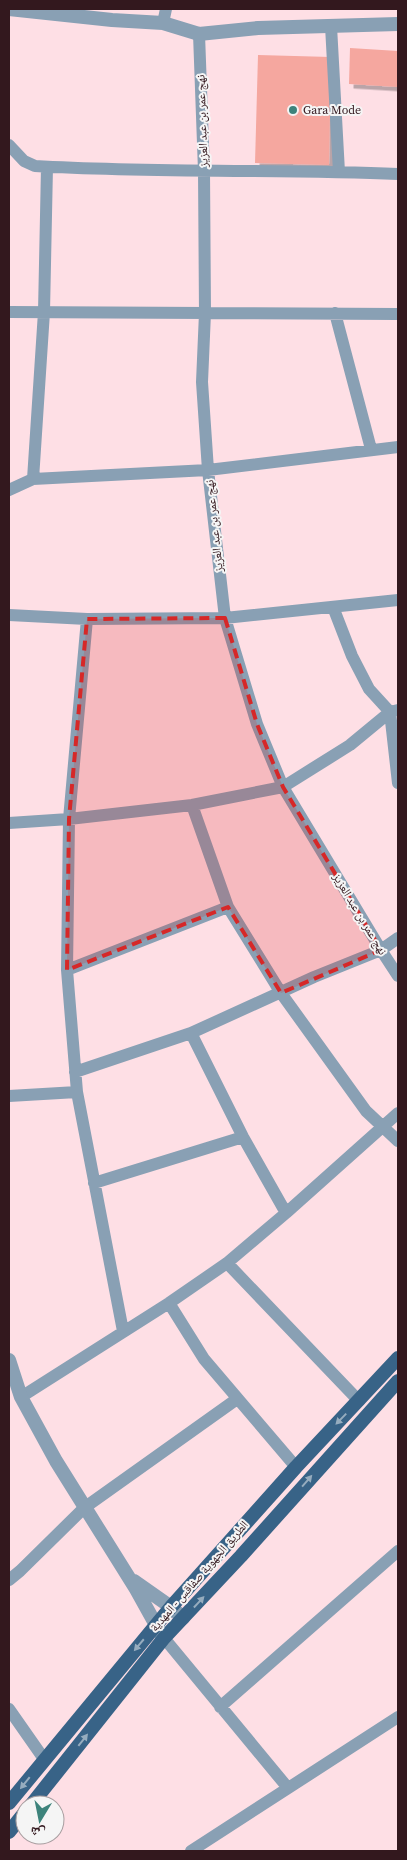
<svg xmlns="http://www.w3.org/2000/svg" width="407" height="1860" font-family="'Source Serif 4','Noto Naskh Arabic',serif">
	<defs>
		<filter id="shadow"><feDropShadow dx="4.5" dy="4.5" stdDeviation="0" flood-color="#0004"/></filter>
	</defs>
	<rect width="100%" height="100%" fill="#fedfe5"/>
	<path fill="#f5a79f" filter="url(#shadow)" d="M 350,48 L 398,51 L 398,87 L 349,84 Z
		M 258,55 L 331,57 L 329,165 L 255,163 Z"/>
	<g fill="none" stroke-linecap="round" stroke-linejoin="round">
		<path stroke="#89a0b4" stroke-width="12" d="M 163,23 L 166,9
			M 331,26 L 339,172
			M 199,34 L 204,171 L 205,313 L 202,382 L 208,470 L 225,618 L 257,724 L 283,787 L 381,950 L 398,976
			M 9,145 L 24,161 L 35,166 C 156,173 277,169 398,174
			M 47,167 L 44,312 L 33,479 L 208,470 L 398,447
			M 9,312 L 398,314
			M 335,313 L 371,449
			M 9,490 L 33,479
			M 333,607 L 352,656 L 369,689 L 390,712 L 398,783
			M 9,615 L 87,619 L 225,618 L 398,600
			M 87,619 L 69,819 L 67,970 L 77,1092 L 123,1331
			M 192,805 L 228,907 L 281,993 L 366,1111 L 398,1141
			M 9,823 L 69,819 L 192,805 L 283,787 L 350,745 L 390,712 L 398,710
			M 67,970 L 228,907
			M 191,1033 L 243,1137 L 286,1213
			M 75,1072 L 191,1033 L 314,977 L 381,950 L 398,938
			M 9,1096 L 77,1092
			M 94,1183 L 243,1137
			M 227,1263 L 359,1401
			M 169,1303 L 204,1359 L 296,1467
			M 21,1397 L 169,1303 L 227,1263 L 286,1213 L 398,1113
			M 9,1580 L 20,1571 L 84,1508 L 237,1399
			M 164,1638 L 288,1788
			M 220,1707 L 398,1551
			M 9,1709 L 44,1759
			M 191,1851 L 398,1717"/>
		<path stroke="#89a0b4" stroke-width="14" d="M 9,9 L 112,20 L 163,23 L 199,34 L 258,28 L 398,24
			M 9,1360 L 21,1397 L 56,1461 L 136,1589 L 161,1634
			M 134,1581 L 171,1607 L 183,1618"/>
		<path stroke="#386387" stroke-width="14" d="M 9,1803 L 171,1607 L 296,1467 L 398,1358
			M 31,1805 L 164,1638 L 241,1556 L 398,1381
			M 9,1832 L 25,1812"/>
	</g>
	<defs><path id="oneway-solid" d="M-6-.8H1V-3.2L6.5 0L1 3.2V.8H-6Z" transform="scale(1.25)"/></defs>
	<g fill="#96acbe">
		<use href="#oneway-solid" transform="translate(341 1419) rotate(134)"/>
		<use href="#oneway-solid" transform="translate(307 1481) rotate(-49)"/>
		<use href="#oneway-solid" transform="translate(199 1602) rotate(-47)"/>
		<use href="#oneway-solid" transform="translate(139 1645) rotate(130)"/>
		<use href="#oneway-solid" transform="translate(83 1740) rotate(-52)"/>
		<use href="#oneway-solid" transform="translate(25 1783) rotate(129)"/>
	</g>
	<path fill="#d62828" fill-opacity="0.2" stroke="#d62828" stroke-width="4" stroke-dasharray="10 6" stroke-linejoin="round" d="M 225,618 L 257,724 L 283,787 L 381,950 L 281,993 L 228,907 L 67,970 L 69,819 L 87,619 Z"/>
	<circle fill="#3d837b" stroke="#f5f5f5" stroke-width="2" cx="293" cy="110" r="5"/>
	<g text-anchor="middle" stroke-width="4" stroke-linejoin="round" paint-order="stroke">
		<g font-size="12" fill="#33181e" stroke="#f5f5f5" text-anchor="start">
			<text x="303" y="114">Gara Mode</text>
		</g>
		<g font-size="12" fill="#33181e" stroke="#f5f5f5">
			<text transform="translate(202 121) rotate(-92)" y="4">نهج عمر بن عبد العزيز</text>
			<text transform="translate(214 526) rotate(-96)" y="4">نهج عمر بن عبد العزيز</text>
			<text transform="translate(360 914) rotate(59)" y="4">نهج عمر بن عبد العزيز</text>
			<text transform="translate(199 1576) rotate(-49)" y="4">الطريق الجهوية صفاقس - المهدية</text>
		</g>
	</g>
	<rect width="407" height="1860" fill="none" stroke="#33181e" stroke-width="20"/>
	<g transform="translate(40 1820) rotate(190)"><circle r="24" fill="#f5f5f5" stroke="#a79d9f"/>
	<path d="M0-4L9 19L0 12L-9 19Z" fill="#3d837b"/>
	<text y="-8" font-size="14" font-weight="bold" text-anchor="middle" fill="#33181e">ش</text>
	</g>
</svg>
